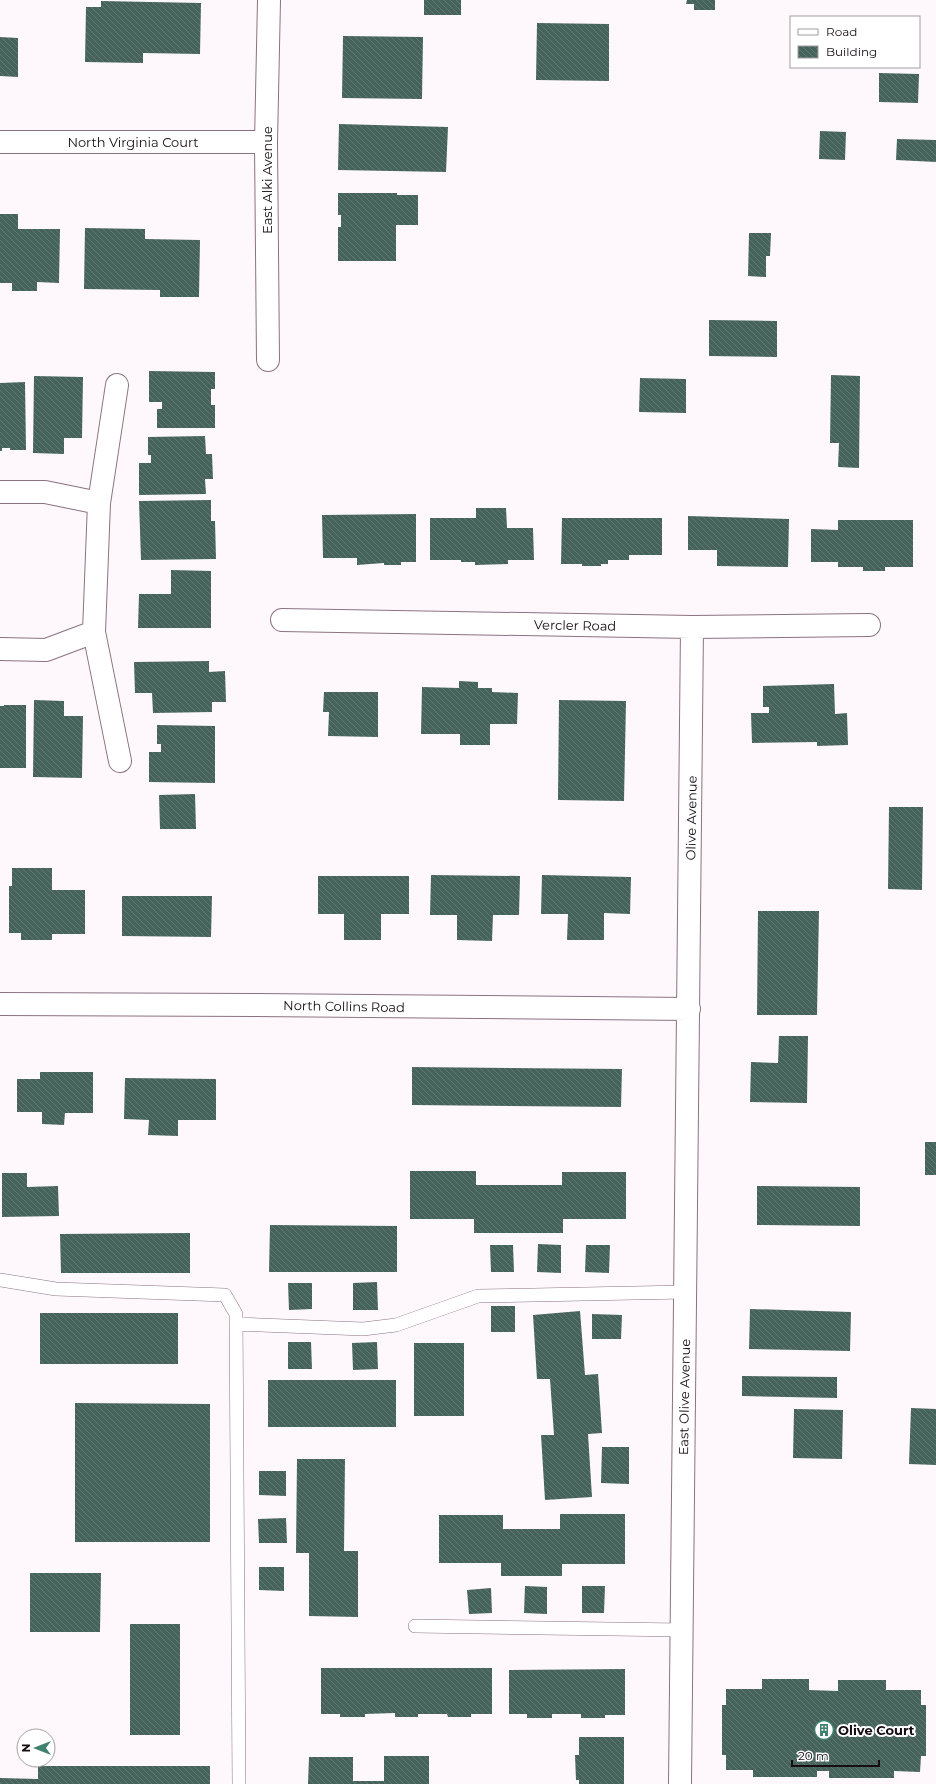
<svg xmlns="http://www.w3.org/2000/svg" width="936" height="1784" font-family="Montserrat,sans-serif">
	<defs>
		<pattern id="building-back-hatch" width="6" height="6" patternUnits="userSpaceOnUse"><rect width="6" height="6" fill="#45635a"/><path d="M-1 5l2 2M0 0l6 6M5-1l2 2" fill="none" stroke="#627872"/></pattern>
	</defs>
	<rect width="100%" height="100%" fill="#fef8fc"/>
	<path fill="url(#building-back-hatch)" d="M 424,0 L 461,0 L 461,15 L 424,15 Z
		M 687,0 L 715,0 L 715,10 L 694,10 L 694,4 L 686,4 Z
		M 101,1 L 201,3 L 200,54 L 143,53 L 143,63 L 85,62 L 86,7 L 101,7 Z
		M 537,23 L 609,24 L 609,81 L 536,80 Z
		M 343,36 L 423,37 L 422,99 L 342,98 Z
		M 0,37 L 18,38 L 18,77 L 0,76 Z
		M 879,73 L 919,74 L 918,103 L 879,102 Z
		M 339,124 L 448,127 L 446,172 L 338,170 Z
		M 820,131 L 846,132 L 845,160 L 819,159 Z
		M 897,139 L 936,140 L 936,162 L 896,160 Z
		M 338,193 L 397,193 L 397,195 L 418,195 L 418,225 L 396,225 L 396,261 L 338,261 L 338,227 L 341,227 L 341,215 L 338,215 Z
		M 0,214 L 18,214 L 18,229 L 60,229 L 59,283 L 37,282 L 37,291 L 12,291 L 12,283 L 0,283 Z
		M 85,228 L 145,229 L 145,239 L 200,240 L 199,297 L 160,297 L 160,290 L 84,289 Z
		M 749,233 L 771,233 L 770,256 L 766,256 L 766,277 L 748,276 Z
		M 709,320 L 777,321 L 777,357 L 709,356 Z
		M 149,371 L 215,372 L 215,389 L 211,389 L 211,405 L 215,405 L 215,428 L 157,428 L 157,409 L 162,409 L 162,402 L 149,402 Z
		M 831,375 L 860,376 L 859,468 L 838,467 L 839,443 L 830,443 Z
		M 34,376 L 83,377 L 82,438 L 64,438 L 64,454 L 33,453 Z
		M 640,378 L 686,379 L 686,413 L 639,412 Z
		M 25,382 L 26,450 L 10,450 L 10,448 L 2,448 L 2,451 L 0,451 L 0,383 Z
		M 205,436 L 206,454 L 212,454 L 213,479 L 205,479 L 206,494 L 139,495 L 139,463 L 151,463 L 151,455 L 148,455 L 148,437 Z
		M 211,500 L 211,521 L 215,521 L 216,559 L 141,560 L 139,501 Z
		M 476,508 L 506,508 L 507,528 L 533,528 L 534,560 L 508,560 L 508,564 L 475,565 L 475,562 L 461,562 L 461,560 L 430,560 L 430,518 L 476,518 Z
		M 416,514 L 416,562 L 401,562 L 401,565 L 384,565 L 384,563 L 357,565 L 357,558 L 323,558 L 322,515 Z
		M 688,516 L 789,519 L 788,567 L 717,566 L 717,550 L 688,550 Z
		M 562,518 L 662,518 L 662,555 L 629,555 L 629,560 L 608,560 L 608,564 L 601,564 L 601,566 L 582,566 L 582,564 L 561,564 Z
		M 838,520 L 913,520 L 913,567 L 885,567 L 885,571 L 863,571 L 863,567 L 838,567 L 838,562 L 811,562 L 811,529 L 838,530 Z
		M 171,570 L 211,571 L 211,628 L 138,628 L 139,594 L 171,594 Z
		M 209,661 L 209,672 L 225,671 L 226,702 L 212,702 L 212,712 L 153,713 L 152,693 L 135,693 L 134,662 Z
		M 459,681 L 478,682 L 478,688 L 492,688 L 492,692 L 518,693 L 517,724 L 490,724 L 490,745 L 460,745 L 460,734 L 421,734 L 422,687 L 459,688 Z
		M 834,684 L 835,714 L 847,713 L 848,745 L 817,746 L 817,742 L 752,743 L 751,713 L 769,713 L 769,707 L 763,707 L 763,686 Z
		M 324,692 L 378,692 L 378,737 L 328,736 L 329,712 L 323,712 Z
		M 34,700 L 64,701 L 64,716 L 83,716 L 82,778 L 33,777 Z
		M 559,700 L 626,701 L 624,801 L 558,800 Z
		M 4,705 L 26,705 L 26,768 L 0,768 L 0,706 L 4,706 Z
		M 157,725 L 215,726 L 215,783 L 149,782 L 149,752 L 161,752 L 161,744 L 157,744 Z
		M 195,794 L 196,829 L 160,829 L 159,795 Z
		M 889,807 L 923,807 L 922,890 L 888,889 Z
		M 12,868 L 52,868 L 52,890 L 85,890 L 85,934 L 52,934 L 52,940 L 21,940 L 21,933 L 9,933 L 9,886 L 12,886 Z
		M 431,875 L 520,876 L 519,915 L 493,915 L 492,941 L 457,940 L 457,915 L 430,915 Z
		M 542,875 L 631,877 L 630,914 L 604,913 L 604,940 L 567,940 L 568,914 L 541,914 Z
		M 318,876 L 409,876 L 409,914 L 381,914 L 381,940 L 344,940 L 344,914 L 318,914 Z
		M 122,896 L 212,896 L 211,937 L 122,936 Z
		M 758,911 L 819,911 L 817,1015 L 757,1015 Z
		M 779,1036 L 808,1036 L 807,1103 L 750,1102 L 751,1062 L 778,1063 Z
		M 412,1067 L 622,1069 L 621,1107 L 412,1105 Z
		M 40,1072 L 93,1072 L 93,1113 L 65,1113 L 64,1125 L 42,1124 L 42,1112 L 17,1112 L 17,1079 L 40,1079 Z
		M 125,1078 L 216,1079 L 216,1120 L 178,1120 L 178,1136 L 148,1135 L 149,1120 L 124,1119 Z
		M 925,1142 L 936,1142 L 936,1175 L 925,1175 Z
		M 410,1171 L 476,1171 L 476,1185 L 562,1185 L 562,1172 L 626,1172 L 626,1219 L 563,1219 L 563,1233 L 474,1233 L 474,1219 L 410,1219 Z
		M 2,1173 L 27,1173 L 27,1187 L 58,1186 L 59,1216 L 2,1217 Z
		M 757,1186 L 860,1187 L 860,1226 L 757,1225 Z
		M 270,1225 L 397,1226 L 397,1272 L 269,1272 Z
		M 190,1233 L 190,1273 L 61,1273 L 60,1234 Z
		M 538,1244 L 561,1245 L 561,1273 L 537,1272 Z
		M 490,1245 L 513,1245 L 514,1272 L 491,1272 Z
		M 586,1245 L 610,1245 L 609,1273 L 585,1272 Z
		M 377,1282 L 378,1310 L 353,1310 L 353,1283 Z
		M 288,1283 L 312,1283 L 312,1309 L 289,1310 Z
		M 491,1306 L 515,1306 L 515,1332 L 491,1332 Z
		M 750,1309 L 851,1312 L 850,1351 L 749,1349 Z
		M 580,1311 L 585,1375 L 598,1374 L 602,1433 L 588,1434 L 592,1497 L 545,1500 L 541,1435 L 554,1435 L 550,1379 L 537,1379 L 533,1315 Z
		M 40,1313 L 178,1313 L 178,1364 L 40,1364 Z
		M 592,1314 L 622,1315 L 621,1339 L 592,1339 Z
		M 288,1342 L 311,1342 L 312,1369 L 288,1369 Z
		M 377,1342 L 378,1369 L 353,1370 L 352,1343 Z
		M 414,1343 L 464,1343 L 464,1416 L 414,1416 Z
		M 742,1376 L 837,1377 L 837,1398 L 742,1396 Z
		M 268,1380 L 396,1380 L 396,1427 L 268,1427 Z
		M 75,1403 L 210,1404 L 210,1542 L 75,1542 Z
		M 911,1408 L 936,1409 L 936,1465 L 909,1464 Z
		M 794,1409 L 843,1410 L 842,1459 L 793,1458 Z
		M 602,1447 L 629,1447 L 629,1484 L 601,1483 Z
		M 297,1459 L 345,1459 L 344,1551 L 358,1551 L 358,1617 L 309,1616 L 309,1553 L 296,1553 Z
		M 259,1471 L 286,1471 L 286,1496 L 259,1495 Z
		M 560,1514 L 625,1514 L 625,1564 L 562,1564 L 562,1576 L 501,1576 L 501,1563 L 439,1563 L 439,1515 L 503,1515 L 503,1529 L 560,1529 Z
		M 286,1518 L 287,1543 L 259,1543 L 258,1519 Z
		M 259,1567 L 284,1567 L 284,1591 L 259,1590 Z
		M 30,1573 L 101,1573 L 100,1632 L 30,1632 Z
		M 525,1586 L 547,1587 L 547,1614 L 524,1613 Z
		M 582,1586 L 605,1586 L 604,1613 L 582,1613 Z
		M 491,1588 L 492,1613 L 469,1614 L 467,1590 Z
		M 130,1624 L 180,1624 L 180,1735 L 130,1735 Z
		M 321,1668 L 492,1668 L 492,1714 L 471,1714 L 471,1717 L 448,1717 L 447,1714 L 418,1714 L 418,1717 L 395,1717 L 395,1713 L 365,1714 L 365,1717 L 340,1717 L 340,1714 L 321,1714 Z
		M 625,1669 L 625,1715 L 605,1715 L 605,1718 L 581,1718 L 581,1714 L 552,1714 L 552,1718 L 527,1718 L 527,1714 L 509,1714 L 509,1670 Z
		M 762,1679 L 809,1679 L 809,1690 L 838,1691 L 838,1680 L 886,1680 L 886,1690 L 921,1690 L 921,1705 L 926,1705 L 926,1756 L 921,1756 L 920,1772 L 894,1771 L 894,1778 L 829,1778 L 829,1771 L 817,1771 L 817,1777 L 753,1777 L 753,1770 L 726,1770 L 726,1755 L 722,1755 L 722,1705 L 726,1705 L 726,1689 L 762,1689 Z
		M 579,1737 L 624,1737 L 624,1784 L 579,1784 L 579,1780 L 576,1780 L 575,1755 L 579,1755 Z
		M 384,1756 L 429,1756 L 429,1784 L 308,1784 L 309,1757 L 353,1757 L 353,1781 L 384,1781 Z
		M 38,1766 L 210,1766 L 210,1784 L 0,1784 L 0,1778 L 38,1779 Z"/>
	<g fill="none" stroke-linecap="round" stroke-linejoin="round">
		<defs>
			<path id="lane" d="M 0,1280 L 56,1289 L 225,1295 L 236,1314 L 239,1784
				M 236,1324 L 363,1329 L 396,1325 L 478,1296 L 685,1292
				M 415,1626 L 682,1630"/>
			<path id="street" d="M 0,142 L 266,142
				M 268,360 L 266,142 L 269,0
				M 117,385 L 99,503 L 94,632 L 120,761
				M 0,492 L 45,492 L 99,503
				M 282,620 L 692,627 L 869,625
				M 0,649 L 46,650 L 94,632
				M 0,1004 L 256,1005 L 689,1009
				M 680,1784 L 692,627"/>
		</defs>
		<use href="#lane" stroke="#8b7281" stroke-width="14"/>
		<use href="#street" stroke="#8b7281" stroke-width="24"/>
		<use href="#lane" stroke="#fff" stroke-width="13"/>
		<use href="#street" stroke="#fff" stroke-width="22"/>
	</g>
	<defs>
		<symbol id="building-ring" viewBox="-11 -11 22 22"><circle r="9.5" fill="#fff" stroke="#40806e" stroke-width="1.5"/><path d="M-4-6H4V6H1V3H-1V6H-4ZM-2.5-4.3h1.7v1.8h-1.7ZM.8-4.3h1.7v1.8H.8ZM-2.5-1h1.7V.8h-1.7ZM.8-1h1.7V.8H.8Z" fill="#40806e"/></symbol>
	</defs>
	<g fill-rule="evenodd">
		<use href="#building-ring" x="813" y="1719" width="22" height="22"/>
	</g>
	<g text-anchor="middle" stroke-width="4" stroke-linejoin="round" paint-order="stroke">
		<g font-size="13" fill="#160c12" stroke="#fff">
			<text x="133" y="147">North Virginia Court</text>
			<text transform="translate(267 180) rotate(-90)" y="5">East Alki Avenue</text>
			<text transform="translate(575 625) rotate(1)" y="5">Vercler Road</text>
			<text transform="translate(691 818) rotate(-89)" y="5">Olive Avenue</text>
			<text transform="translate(344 1006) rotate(1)" y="5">North Collins Road</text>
			<text transform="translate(684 1397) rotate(-89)" y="5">East Olive Avenue</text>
		</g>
		<g font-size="13" font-weight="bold" fill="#160c12" stroke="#fff" text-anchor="start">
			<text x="838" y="1735">Olive Court</text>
		</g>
	</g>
	<rect x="790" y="16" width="130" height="52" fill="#ffffff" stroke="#a29ea0"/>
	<rect x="798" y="29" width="20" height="6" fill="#ffffff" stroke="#a29ea0"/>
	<text x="826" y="36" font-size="12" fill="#160c12">Road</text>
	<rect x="798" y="46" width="20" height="12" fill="url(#building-back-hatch)" stroke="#a29ea0"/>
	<text x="826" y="56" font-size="12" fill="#160c12">Building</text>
	<g transform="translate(36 1748) rotate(270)"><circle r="19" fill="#ffffff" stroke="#a29ea0"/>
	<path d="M0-3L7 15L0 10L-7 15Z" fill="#40806e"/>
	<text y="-6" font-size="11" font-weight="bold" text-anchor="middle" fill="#160c12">N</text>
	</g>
	<path d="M792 1760v6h87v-6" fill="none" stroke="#160c12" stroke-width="2"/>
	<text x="798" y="1760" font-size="12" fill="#160c12" stroke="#ffffff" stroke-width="3" paint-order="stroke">20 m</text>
</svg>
